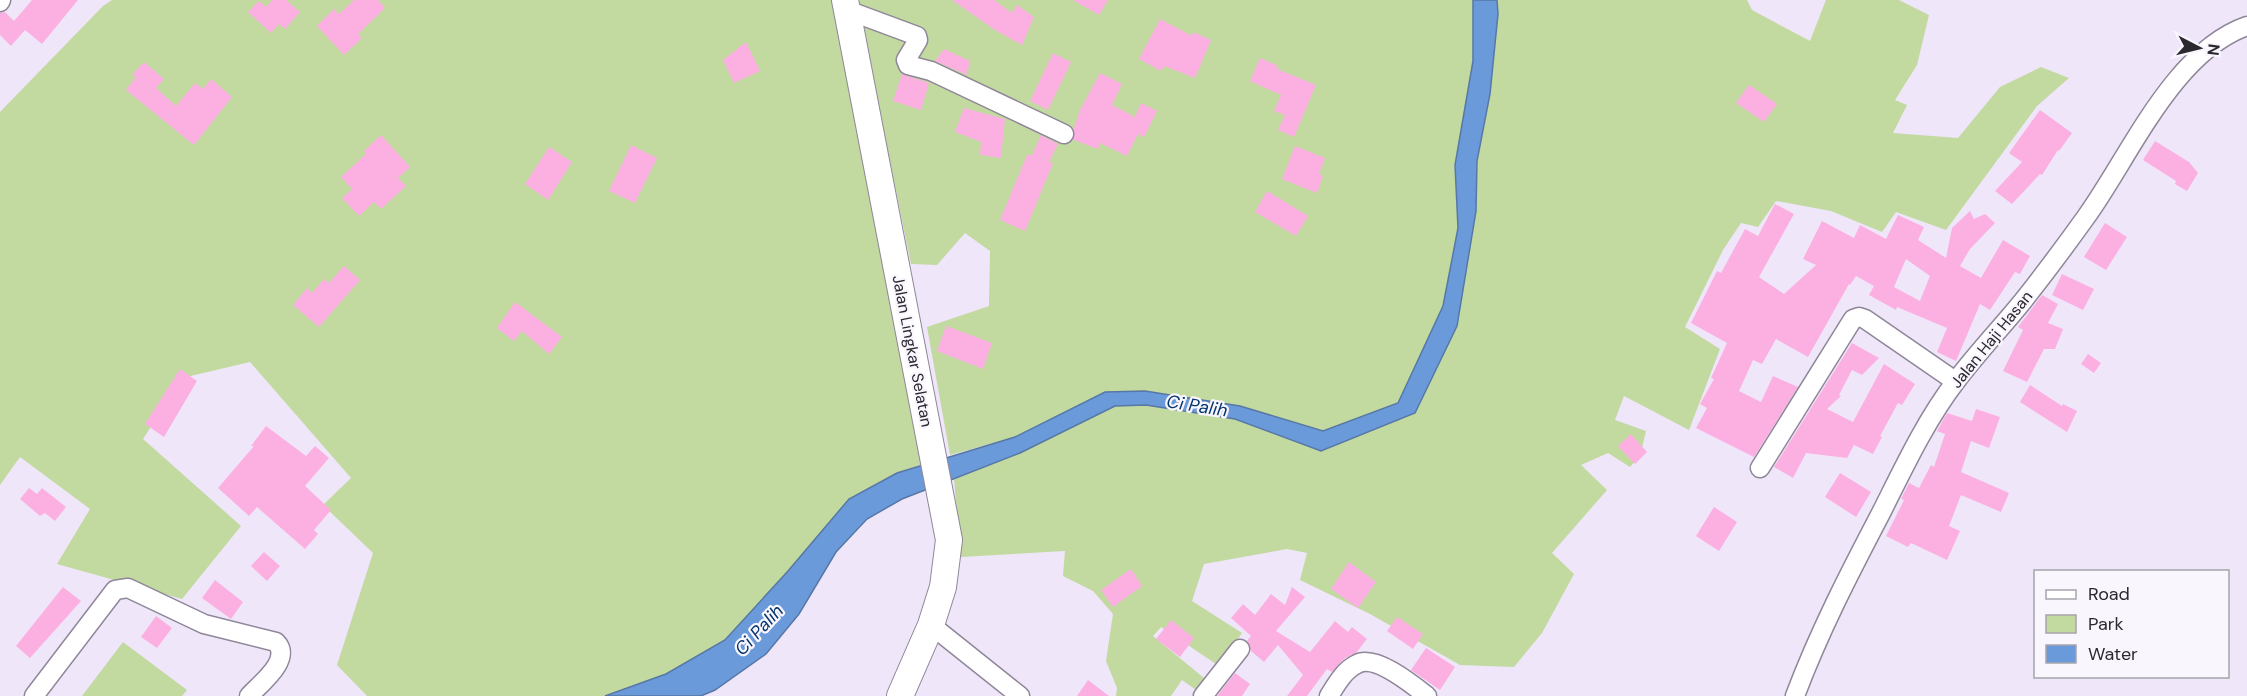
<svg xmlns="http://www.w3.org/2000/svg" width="2247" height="696" font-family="'DM Sans',sans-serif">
	<rect width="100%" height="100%" fill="#efe6fa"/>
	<path fill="#c2d9a0" d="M 112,0 L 836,0 L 921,465 L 897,473 L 788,571 L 725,640 L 666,674 L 605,696 L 367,696 L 337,665 L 373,553 L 323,505 L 351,478 L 250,362 L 182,378 L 143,439 L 241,526 L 182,599 L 57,564 L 90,509 L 20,457 L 0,485 L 0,112 L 103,6 Z
		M 857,0 L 1473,0 L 1473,61 L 1455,165 L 1458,228 L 1443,306 L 1398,403 L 1323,431 L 1240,406 L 1145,391 L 1105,392 L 1015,437 L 950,455 L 927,327 L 989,306 L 990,251 L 965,233 L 937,265 L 911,264 Z
		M 1497,0 L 1747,0 L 1752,10 L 1810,41 L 1826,0 L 1899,0 L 1929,15 L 1917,65 L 1895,100 L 1907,105 L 1893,133 L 1958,138 L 2000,87 L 2041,67 L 2069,78 L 2037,106 L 1946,230 L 1896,212 L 1882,232 L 1831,211 L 1776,201 L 1758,227 L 1741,223 L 1723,250 L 1685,327 L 1720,349 L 1689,430 L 1624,396 L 1615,420 L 1646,431 L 1640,456 L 1630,467 L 1608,453 L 1581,465 L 1607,490 L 1552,553 L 1574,574 L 1542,633 L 1514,667 L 1460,665 L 1370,614 L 1300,580 L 1307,553 L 1287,549 L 1204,564 L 1192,601 L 1242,633 L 1219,666 L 1161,627 L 1153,636 L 1204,678 L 1196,690 L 1182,680 L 1171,696 L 1116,696 L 1117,688 L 1106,661 L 1113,614 L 1093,591 L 1063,576 L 1065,551 L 961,557 L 954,479 L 1020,453 L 1115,406 L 1146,405 L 1235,419 L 1321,451 L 1415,413 L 1476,211 L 1477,161 L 1490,94 L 1498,14 Z
		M 123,642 L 187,690 L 182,696 L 82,696 Z"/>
	<path fill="#6a9ad9" stroke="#5778a6" stroke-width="1.5" d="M 1473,0 L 1497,0 L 1498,14 L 1490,94 L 1477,161 L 1476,211 L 1457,326 L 1415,413 L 1321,451 L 1235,419 L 1146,405 L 1115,406 L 1020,453 L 902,499 L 867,519 L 836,552 L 799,614 L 766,654 L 715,690 L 701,696 L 605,696 L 666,674 L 725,640 L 788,571 L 849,499 L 897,473 L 1015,437 L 1105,392 L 1145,391 L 1240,406 L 1323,431 L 1398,403 L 1443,306 L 1458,228 L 1455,165 L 1473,61 Z"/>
	<path fill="#fcb0e2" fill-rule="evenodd" d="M 32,0 L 78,0 L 42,44 L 25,30 L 11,46 L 0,35 L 0,13 L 5,12 L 14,21 Z
		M 272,0 L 286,0 L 300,12 L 285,29 L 279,24 L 271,33 L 248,12 L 259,1 L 266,7 Z
		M 354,0 L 378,0 L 385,8 L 358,34 L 362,38 L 344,55 L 317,26 L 334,9 L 339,14 Z
		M 952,0 L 994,0 L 1012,13 L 1017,5 L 1034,17 L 1022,45 L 995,30 Z
		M 1073,0 L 1108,0 L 1099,15 Z
		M 1160,19 L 1192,36 L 1193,32 L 1211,40 L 1195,78 L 1164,66 L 1161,71 L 1139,59 Z
		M 746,42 L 760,71 L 734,83 L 723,60 Z
		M 944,49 L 970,61 L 967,75 L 935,61 Z
		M 1053,53 L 1071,62 L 1048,110 L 1030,101 Z
		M 1260,58 L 1278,66 L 1277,69 L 1316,85 L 1294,137 L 1278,130 L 1285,115 L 1274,111 L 1281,95 L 1250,81 Z
		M 144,62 L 164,79 L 156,88 L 176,106 L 195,83 L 203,89 L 211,79 L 232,97 L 194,145 L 126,90 L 136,77 L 132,75 Z
		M 1100,73 L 1122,84 L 1112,105 L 1135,117 L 1141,103 L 1157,111 L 1144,137 L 1138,134 L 1127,156 L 1100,143 L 1098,149 L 1074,140 L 1074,128 L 1080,110 Z
		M 902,74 L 929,83 L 921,110 L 893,101 Z
		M 1749,85 L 1777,104 L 1764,122 L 1736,103 Z
		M 964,108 L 1005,119 L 1001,158 L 980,155 L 981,142 L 955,132 Z
		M 2040,110 L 2072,133 L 2059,151 L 2058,150 L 2042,175 L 2040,174 L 2012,204 L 1995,191 L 2022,162 L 2009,153 Z
		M 381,135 L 410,167 L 398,178 L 406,186 L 381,209 L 374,202 L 359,216 L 342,198 L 352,189 L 341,177 L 366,154 L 364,151 Z
		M 1041,135 L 1058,144 L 1049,162 L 1053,163 L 1025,231 L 1000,220 L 1027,155 L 1032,155 Z
		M 2155,141 L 2189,162 L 2198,173 L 2187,191 L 2175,184 L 2176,181 L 2143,160 Z
		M 631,145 L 657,158 L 635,203 L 609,191 Z
		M 1295,146 L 1325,158 L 1319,174 L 1323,176 L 1317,193 L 1282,179 Z
		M 549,147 L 572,162 L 548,200 L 525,184 Z
		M 1267,191 L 1308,216 L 1296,236 L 1255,212 Z
		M 1775,204 L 1794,214 L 1759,277 L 1784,294 L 1816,265 L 1803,259 L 1822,221 L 1854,238 L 1860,225 L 1886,239 L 1898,215 L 1924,227 L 1918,240 L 1946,258 L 1952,228 L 1970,211 L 1974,219 L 1985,214 L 1995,223 L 1970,249 L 1960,266 L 1981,278 L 2003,240 L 2030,256 L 2020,274 L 2015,272 L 1990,310 L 1980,304 L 1956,361 L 1937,352 L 1947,328 L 1897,307 L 1896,310 L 1869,295 L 1874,286 L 1856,276 L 1850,285 L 1849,284 L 1808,357 L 1776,339 L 1762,364 L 1753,360 L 1739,391 L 1761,402 L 1773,376 L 1798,387 L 1754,457 L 1696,428 L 1707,408 L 1700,404 L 1714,379 L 1711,378 L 1727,343 L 1691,323 L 1717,271 L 1721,273 L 1745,229 L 1758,236 ZM 1906,259 L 1930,276 L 1920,301 L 1894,287 Z
		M 2105,223 L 2127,237 L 2106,270 L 2084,257 Z
		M 344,266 L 360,280 L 319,327 L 293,305 L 307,288 L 312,293 L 324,279 L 329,283 Z
		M 2062,274 L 2094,289 L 2083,310 L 2052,295 Z
		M 2042,295 L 2058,304 L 2048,323 L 2063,329 L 2055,349 L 2044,349 L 2027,382 L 2003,371 L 2023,330 L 2018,327 Z
		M 515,302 L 562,337 L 549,354 L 522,331 L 514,341 L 497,328 Z
		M 946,326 L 992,343 L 983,369 L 937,351 Z
		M 1852,343 L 1879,358 L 1862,375 L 1852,370 L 1839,395 L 1841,396 L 1827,409 L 1853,422 L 1884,364 L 1915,384 L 1902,405 L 1898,403 L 1880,436 L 1882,437 L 1873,454 L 1854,445 L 1847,458 L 1806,453 L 1793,478 L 1774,467 Z
		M 2088,354 L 2101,363 L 2094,373 L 2081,364 Z
		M 180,369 L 197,381 L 164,437 L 145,424 Z
		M 2030,385 L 2062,406 L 2063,404 L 2077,411 L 2067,432 L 2020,402 Z
		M 1976,409 L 2000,417 L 1989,448 L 1971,441 L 1961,472 L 2009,493 L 2001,512 L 1961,495 L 1949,526 L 1960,531 L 1947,560 L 1911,543 L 1908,547 L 1886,536 L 1904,500 L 1901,499 L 1909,483 L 1919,488 L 1931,465 L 1934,467 L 1945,434 L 1937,431 L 1947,413 L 1972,421 Z
		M 266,426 L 306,456 L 315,446 L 329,458 L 305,486 L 331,510 L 314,530 L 318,534 L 305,549 L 257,507 L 249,516 L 218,488 L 254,446 L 251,446 Z
		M 1631,434 L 1647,452 L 1635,464 L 1618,446 Z
		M 1840,473 L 1871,492 L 1856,517 L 1825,497 Z
		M 29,488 L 37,494 L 42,488 L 66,507 L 55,521 L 45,513 L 40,516 L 20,499 Z
		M 1714,507 L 1737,522 L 1719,551 L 1696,536 Z
		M 264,552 L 280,566 L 267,581 L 251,566 Z
		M 1349,562 L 1376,582 L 1358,608 L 1331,589 Z
		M 1131,569 L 1142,586 L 1113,607 L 1101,590 Z
		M 215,580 L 243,602 L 231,619 L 202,598 Z
		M 63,587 L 81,601 L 30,658 L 16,646 Z
		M 1292,587 L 1305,597 L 1276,631 L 1310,652 L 1335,621 L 1348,632 L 1352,627 L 1367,639 L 1356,653 L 1345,658 L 1332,672 L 1327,669 L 1307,696 L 1287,696 L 1303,675 L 1278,645 L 1264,662 L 1251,651 L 1247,641 L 1251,636 L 1231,618 L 1243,604 L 1255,615 L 1271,594 L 1285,605 Z
		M 156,616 L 172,628 L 157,648 L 141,637 Z
		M 1397,617 L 1423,634 L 1413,649 L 1387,631 Z
		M 1171,620 L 1194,638 L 1180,657 L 1156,639 Z
		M 1426,648 L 1455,667 L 1440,690 L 1411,670 Z
		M 1235,673 L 1250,684 L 1242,696 L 1217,696 Z
		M 1088,680 L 1109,696 L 1077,696 Z"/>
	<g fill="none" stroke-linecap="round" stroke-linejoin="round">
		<defs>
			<path id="street" d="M 0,2 L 1,0
				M 847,10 L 917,36 L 918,40 L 906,60 L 908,65 L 931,71 L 1064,134
				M 1760,468 L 1853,319 L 1859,317 L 1865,319 L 1955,381
				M 931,625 L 1020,696
				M 34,696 L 115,590 L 128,588 L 204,624 L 276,642 C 293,659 260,684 249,696
				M 1203,696 L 1240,649
				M 1329,696 C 1336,685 1344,670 1357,664 C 1375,654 1413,685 1427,696
				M 1795,696 C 1819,632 1850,572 1882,511 C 1904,467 1926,420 1956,381 C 1977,353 2001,328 2023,301 C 2045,273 2066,245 2086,217 C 2130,156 2173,52 2247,26"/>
			<path id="secondary" d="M 845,0 L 949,540 L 943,587 L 931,625 L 900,696"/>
		</defs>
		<use href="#street" stroke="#8f8699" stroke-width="21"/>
		<use href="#secondary" stroke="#8f8699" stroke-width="28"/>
		<use href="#street" stroke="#fff" stroke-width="18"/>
		<use href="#secondary" stroke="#fff" stroke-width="26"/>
	</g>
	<g text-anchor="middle" stroke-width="4.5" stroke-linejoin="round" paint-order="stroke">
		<g font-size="16" fill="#2c2830" stroke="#f9f6fe">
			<text transform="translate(1991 339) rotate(-51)" y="6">Jalan Haji Hasan</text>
			<text transform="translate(913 351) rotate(79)" y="6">Jalan Lingkar Selatan</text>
		</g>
		<g font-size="18" font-style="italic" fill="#04366e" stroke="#f9f6fe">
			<text transform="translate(1197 406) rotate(9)" y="6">Ci Palih</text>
			<text transform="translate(759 630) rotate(-47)" y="6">Ci Palih</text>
		</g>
	</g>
	<rect x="2034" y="570" width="195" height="108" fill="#f9f6fe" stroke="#a7a4ac" stroke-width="1.5"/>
	<rect x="2046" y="590" width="30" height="9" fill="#ffffff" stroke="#a7a4ac" stroke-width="1.5"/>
	<text x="2088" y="600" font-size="18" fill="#2c2830">Road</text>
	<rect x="2046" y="615" width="30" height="18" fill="#c2d9a0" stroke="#a7a4ac" stroke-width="1.5"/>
	<text x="2088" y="630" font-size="18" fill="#2c2830">Park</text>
	<rect x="2046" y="645" width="30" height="18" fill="#6a9ad9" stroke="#a7a4ac" stroke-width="1.5"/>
	<text x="2088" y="660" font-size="18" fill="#2c2830">Water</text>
	<g transform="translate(2199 48) rotate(97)" stroke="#f9f6fe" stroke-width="4.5" paint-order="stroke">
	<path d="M0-4.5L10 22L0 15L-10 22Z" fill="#2c2830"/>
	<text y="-9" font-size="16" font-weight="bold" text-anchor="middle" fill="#2c2830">N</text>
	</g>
</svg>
